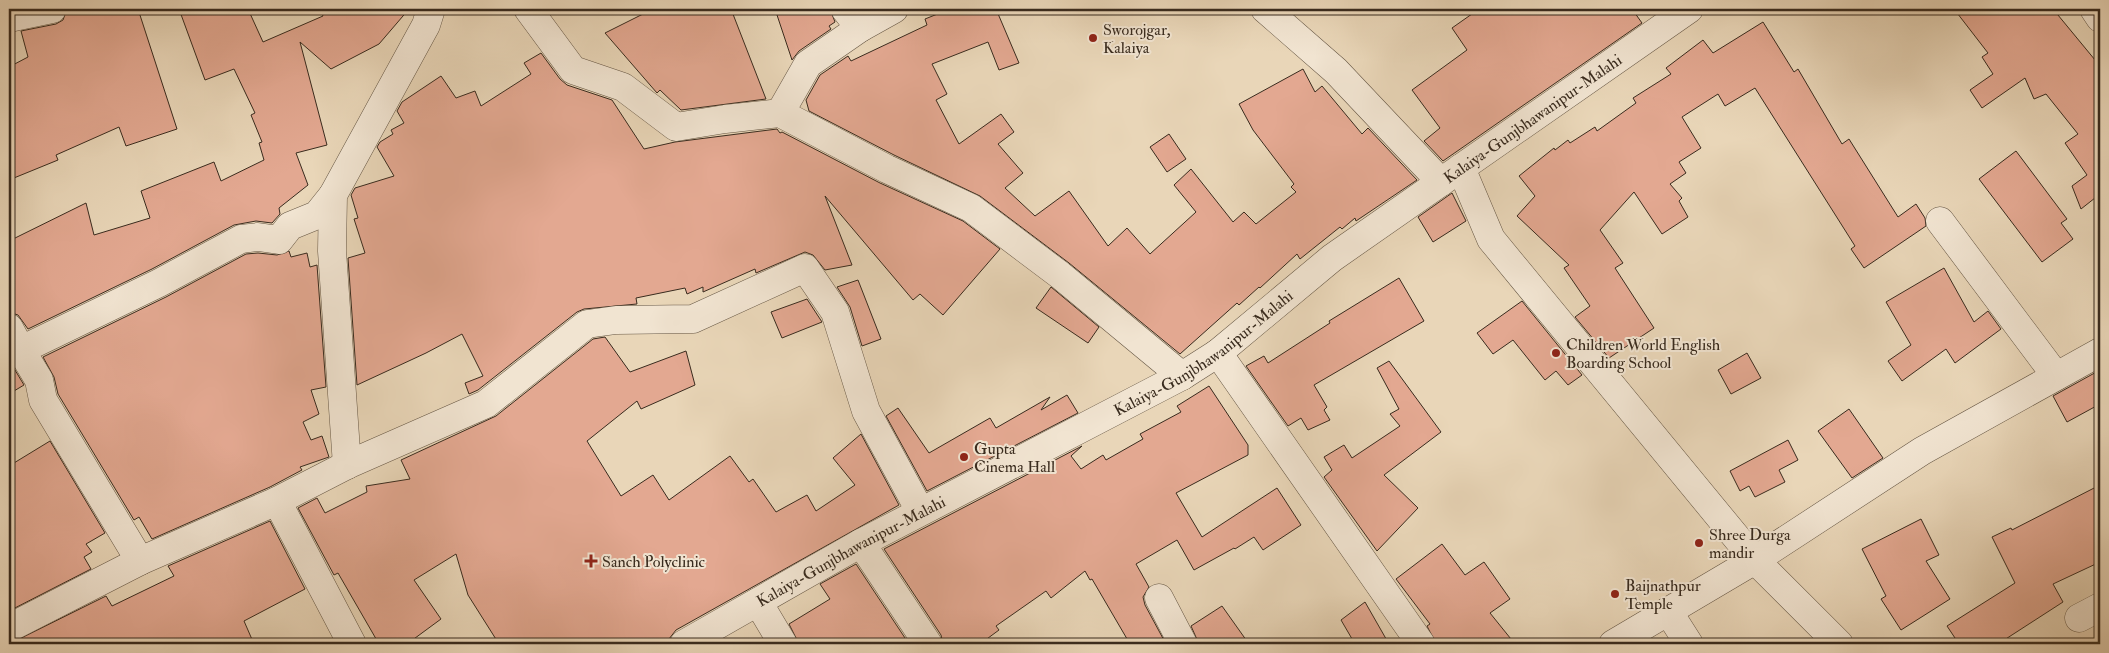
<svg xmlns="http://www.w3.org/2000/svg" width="2109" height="653" font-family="'IM FELL Double Pica',serif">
	<rect width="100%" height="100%" fill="#e9d6b8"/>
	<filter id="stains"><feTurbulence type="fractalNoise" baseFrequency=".004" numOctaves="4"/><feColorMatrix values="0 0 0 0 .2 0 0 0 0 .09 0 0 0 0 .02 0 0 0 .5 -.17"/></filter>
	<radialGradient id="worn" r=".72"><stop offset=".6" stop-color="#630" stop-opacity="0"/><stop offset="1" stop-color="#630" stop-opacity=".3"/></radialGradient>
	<path fill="#e3a891" stroke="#392b1e" d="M 67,9 L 138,9 L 177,129 L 126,146 L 119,127 L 56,155 L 58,160 L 9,180 L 9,67 L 28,57 L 21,31 L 56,24 L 63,20 Z
		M 179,9 L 248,9 L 263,42 L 323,16 L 320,9 L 409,9 L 379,44 L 331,69 L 300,42 L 327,145 L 296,153 L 308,185 L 279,208 L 280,214 L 272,223 L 256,221 L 234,225 L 152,269 L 28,329 L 18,315 L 9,312 L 9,241 L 86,203 L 94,235 L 150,218 L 141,191 L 214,162 L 221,181 L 264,160 L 259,143 L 262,142 L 251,115 L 255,113 L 234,69 L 205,80 Z
		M 653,9 L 731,9 L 766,99 L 681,110 L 660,90 L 657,93 L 605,33 Z
		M 775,9 L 830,9 L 835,22 L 829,26 L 831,29 L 799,51 L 792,60 Z
		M 950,9 L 996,9 L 1019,63 L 999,70 L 988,42 L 932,64 L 947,94 L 936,100 L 959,144 L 1001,114 L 1014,132 L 998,144 L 1023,173 L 1005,188 L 1035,216 L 1069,191 L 1108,246 L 1127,228 L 1150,254 L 1196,212 L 1174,185 L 1191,169 L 1233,222 L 1244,212 L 1256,224 L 1296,192 L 1291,187 L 1294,184 L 1253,130 L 1239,104 L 1303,69 L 1315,92 L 1322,86 L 1362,134 L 1368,128 L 1417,180 L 1356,221 L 1355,218 L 1342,229 L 1340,227 L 1300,259 L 1297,254 L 1260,288 L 1259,287 L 1239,305 L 1237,303 L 1180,354 L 1069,263 L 980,196 L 894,155 L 809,111 L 806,100 L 820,75 L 848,56 L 851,61 L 927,25 L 925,19 Z
		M 1479,9 L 1632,9 L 1642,23 L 1443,161 L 1424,141 L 1440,128 L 1412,90 L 1467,50 L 1452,28 Z
		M 1954,9 L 2053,9 L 2100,66 L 2100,194 L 2081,209 L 2072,186 L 2087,175 L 2065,143 L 2078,134 L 2046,94 L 2034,99 L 2025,78 L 1982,108 L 1970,90 L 1993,74 L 1982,57 L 1988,53 Z
		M 1763,22 L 1794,72 L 1798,69 L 1842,144 L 1849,139 L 1898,217 L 1916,204 L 1925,218 L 1926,226 L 1864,268 L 1851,249 L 1855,246 L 1755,88 L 1725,106 L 1718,94 L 1682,117 L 1701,148 L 1679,162 L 1686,173 L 1670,184 L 1682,198 L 1679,201 L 1688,217 L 1662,234 L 1634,192 L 1600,230 L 1623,263 L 1615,268 L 1654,328 L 1609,358 L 1575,317 L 1590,306 L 1564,268 L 1569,265 L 1517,216 L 1535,196 L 1519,176 L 1554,148 L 1555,150 L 1568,140 L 1570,143 L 1595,127 L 1597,131 L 1636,103 L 1633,98 L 1671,74 L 1666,68 L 1703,40 L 1713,53 Z
		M 541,53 L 560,79 L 567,85 L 612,100 L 644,149 L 675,142 L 777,129 L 780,133 L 782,132 L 880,183 L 963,221 L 1000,249 L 943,315 L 920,294 L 913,300 L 825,196 L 852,265 L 825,270 L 813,255 L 805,252 L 756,273 L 755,269 L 703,292 L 703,287 L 687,294 L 685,288 L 636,298 L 637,304 L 584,309 L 577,312 L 478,390 L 469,394 L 465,383 L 483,376 L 462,334 L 426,353 L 357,385 L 348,258 L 365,253 L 354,219 L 358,218 L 351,195 L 355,188 L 394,176 L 377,147 L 380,142 L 393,134 L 391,130 L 404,123 L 397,111 L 402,102 L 441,76 L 456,98 L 475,91 L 481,106 L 531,74 L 524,63 Z
		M 1169,134 L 1186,159 L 1167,172 L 1150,147 Z
		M 2016,151 L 2067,219 L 2061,223 L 2073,239 L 2042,262 L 1979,179 Z
		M 1452,193 L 1466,221 L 1433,242 L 1418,217 Z
		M 289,251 L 291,257 L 307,253 L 310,267 L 317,265 L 326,387 L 311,390 L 319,414 L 303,422 L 311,440 L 322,436 L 329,457 L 300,467 L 302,470 L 270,487 L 152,539 L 139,517 L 134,520 L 58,394 L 54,377 L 43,357 L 166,297 L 246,254 L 258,253 L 277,255 Z
		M 1944,268 L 1974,322 L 1988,311 L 2001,329 L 1955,363 L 1946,349 L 1902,381 L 1888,361 L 1911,345 L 1886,302 Z
		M 1399,278 L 1424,321 L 1314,385 L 1327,407 L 1324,410 L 1330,420 L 1308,430 L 1301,418 L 1288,426 L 1246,366 L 1264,356 L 1268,363 L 1330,323 L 1329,321 Z
		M 858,280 L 881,339 L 862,346 L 850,307 L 837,287 Z
		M 1051,287 L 1099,327 L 1088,343 L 1036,308 Z
		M 807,299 L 822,322 L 782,338 L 771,312 Z
		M 1522,301 L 1582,375 L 1568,385 L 1556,371 L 1545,380 L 1513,340 L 1493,354 L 1477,333 Z
		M 605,337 L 630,372 L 686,351 L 695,385 L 641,409 L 637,401 L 587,441 L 621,496 L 653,475 L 669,500 L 730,456 L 749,482 L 753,479 L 776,512 L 807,495 L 816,511 L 855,485 L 833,458 L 861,434 L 899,505 L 676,630 L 665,644 L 499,644 L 468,595 L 456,554 L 414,580 L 441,619 L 407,644 L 379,644 L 338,573 L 334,575 L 298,508 L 317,498 L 325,513 L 367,492 L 366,486 L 410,479 L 401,460 L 496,416 L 593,339 Z
		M 1747,353 L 1761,378 L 1731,394 L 1718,370 Z
		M 9,360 L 24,385 L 9,394 Z
		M 1389,361 L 1441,432 L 1384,475 L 1418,508 L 1377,551 L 1324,477 L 1332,470 L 1324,457 L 1344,445 L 1352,458 L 1400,426 L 1390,414 L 1399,409 L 1377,368 Z
		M 2100,370 L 2100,404 L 2067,422 L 2053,396 Z
		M 1209,386 L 1248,445 L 1248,455 L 1176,493 L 1202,537 L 1277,488 L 1301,525 L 1263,550 L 1254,537 L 1235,549 L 1234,548 L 1194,570 L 1177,540 L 1136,564 L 1149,587 L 1143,597 L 1145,605 L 1166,644 L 1130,644 L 1092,579 L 1090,580 L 1085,571 L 1051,598 L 1046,591 L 996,626 L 999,630 L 980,644 L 943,644 L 941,635 L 884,549 L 1082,446 L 1071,456 L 1081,469 L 1103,455 L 1106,460 L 1143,439 L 1140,434 L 1181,412 L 1177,406 Z
		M 1067,395 L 1078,413 L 927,491 L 886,416 L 898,408 L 929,453 L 990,418 L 996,428 L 1050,397 L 1041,410 Z
		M 1849,409 L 1883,458 L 1852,478 L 1818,431 Z
		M 1788,440 L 1798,460 L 1779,470 L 1785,482 L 1755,497 L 1749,486 L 1740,491 L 1730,471 Z
		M 50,441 L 105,533 L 86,544 L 92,552 L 84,557 L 91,569 L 9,611 L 9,466 Z
		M 2100,485 L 2100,562 L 2053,584 L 2063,602 L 1998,644 L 1959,644 L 1947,626 L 2015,583 L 1992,537 L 2011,528 L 2012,530 Z
		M 1921,519 L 1939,555 L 1926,561 L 1950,599 L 1901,630 L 1881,599 L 1886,596 L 1862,549 Z
		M 270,521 L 305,589 L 244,621 L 254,644 L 9,644 L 106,596 L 112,606 L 174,576 L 168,566 Z
		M 1442,544 L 1465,575 L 1484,562 L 1510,599 L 1490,613 L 1515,644 L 1436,644 L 1427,626 L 1430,624 L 1396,579 Z
		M 856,564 L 909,644 L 799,644 L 789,624 L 830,599 L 820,584 Z
		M 1365,602 L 1389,644 L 1355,644 L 1341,620 Z
		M 1222,606 L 1249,644 L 1199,644 L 1191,626 Z"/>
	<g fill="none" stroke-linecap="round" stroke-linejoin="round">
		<defs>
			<g id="minor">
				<path d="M 528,9 L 573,70 L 623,87 L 676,127 L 725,119 L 780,113 L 887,169 L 971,208 L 1060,275 L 1182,376"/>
				<path d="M 845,9 L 860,28"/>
				<path d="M 1265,9 L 1336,71 L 1441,182"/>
				<path d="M 2094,9 L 2100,18"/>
				<path d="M 9,18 L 52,9"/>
				<path d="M 780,113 L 808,64 L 860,28 L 894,9"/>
				<path d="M 1461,168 L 1491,239 L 1755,560 L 1839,644"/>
				<path d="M 1940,221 L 2056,376"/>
				<path d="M 9,328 L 21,350"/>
				<path d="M 1218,353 L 1421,644"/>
				<path d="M 347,465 L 332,251 L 333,195 L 426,25 L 431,9"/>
				<path d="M 277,501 L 352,644"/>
				<path d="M 861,543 L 928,644"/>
				<path d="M 140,561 L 43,400 L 39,380 L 21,350 L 159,283 L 241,239 L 258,237 L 279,240 L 290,226 L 317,215 L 333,195"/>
				<path d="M 1159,598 L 1183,644"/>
				<path d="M 758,602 L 783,644"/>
				<path d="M 1668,611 L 1689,644"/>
				<path d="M 2079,618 L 2100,607"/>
				<path d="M 9,628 L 140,561 L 277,501 L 347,465 L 486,404 L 587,324 L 616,320 L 693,319 L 805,268 L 835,312 L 866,411 L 920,511"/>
				<path id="s1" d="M 684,644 L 861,543 L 1182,376 L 1218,353 L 1332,258 L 1689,9"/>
				<path d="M 1613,644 L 1755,560 L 1922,451 L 2100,352"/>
			</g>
		</defs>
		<use href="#minor" stroke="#655644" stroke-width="29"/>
		<use href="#minor" stroke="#f1e4d1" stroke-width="28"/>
	</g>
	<g fill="#8f2418" stroke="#f1e4d1" stroke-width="2">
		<circle cx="1093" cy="38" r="5"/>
		<circle cx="1556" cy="353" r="5"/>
		<circle cx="964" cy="457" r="5"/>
		<circle cx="1699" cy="543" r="5"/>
		<path d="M588.5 553.5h5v5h5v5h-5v5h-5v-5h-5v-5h5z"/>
		<circle cx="1615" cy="594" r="5"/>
	</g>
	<g text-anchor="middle" stroke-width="4" stroke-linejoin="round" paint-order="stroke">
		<g font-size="16" fill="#392b1e" stroke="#f1e4d1" text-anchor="start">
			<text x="1103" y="35">Sworojgar,<tspan x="1103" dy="18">Kalaiya</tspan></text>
			<text x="1566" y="350">Children World English<tspan x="1566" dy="18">Boarding School</tspan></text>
			<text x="974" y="454">Gupta<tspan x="974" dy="18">Cinema Hall</tspan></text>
			<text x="1709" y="540">Shree Durga<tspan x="1709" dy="18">mandir</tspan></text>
			<text x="602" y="567">Sanch Polyclinic</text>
			<text x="1625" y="591">Baijnathpur<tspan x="1625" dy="18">Temple</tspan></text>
		</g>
		<g font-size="16" fill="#392b1e" stroke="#f1e4d1">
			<text dy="6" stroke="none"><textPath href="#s1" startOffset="1001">Kalaiya-Gunjbhawanipur-Malahi</textPath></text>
			<text dy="6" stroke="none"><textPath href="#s1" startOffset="596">Kalaiya-Gunjbhawanipur-Malahi</textPath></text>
			<text dy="6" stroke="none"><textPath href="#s1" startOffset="191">Kalaiya-Gunjbhawanipur-Malahi</textPath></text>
		</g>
	</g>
	<rect width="2109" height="653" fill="none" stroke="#e9d6b8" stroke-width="30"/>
	<rect x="10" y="10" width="2089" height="633" fill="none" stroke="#392b1e" stroke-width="2.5"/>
	<rect x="15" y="15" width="2079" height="623" fill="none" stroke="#392b1e"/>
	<rect width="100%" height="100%" filter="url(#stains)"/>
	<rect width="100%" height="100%" fill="url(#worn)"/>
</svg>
